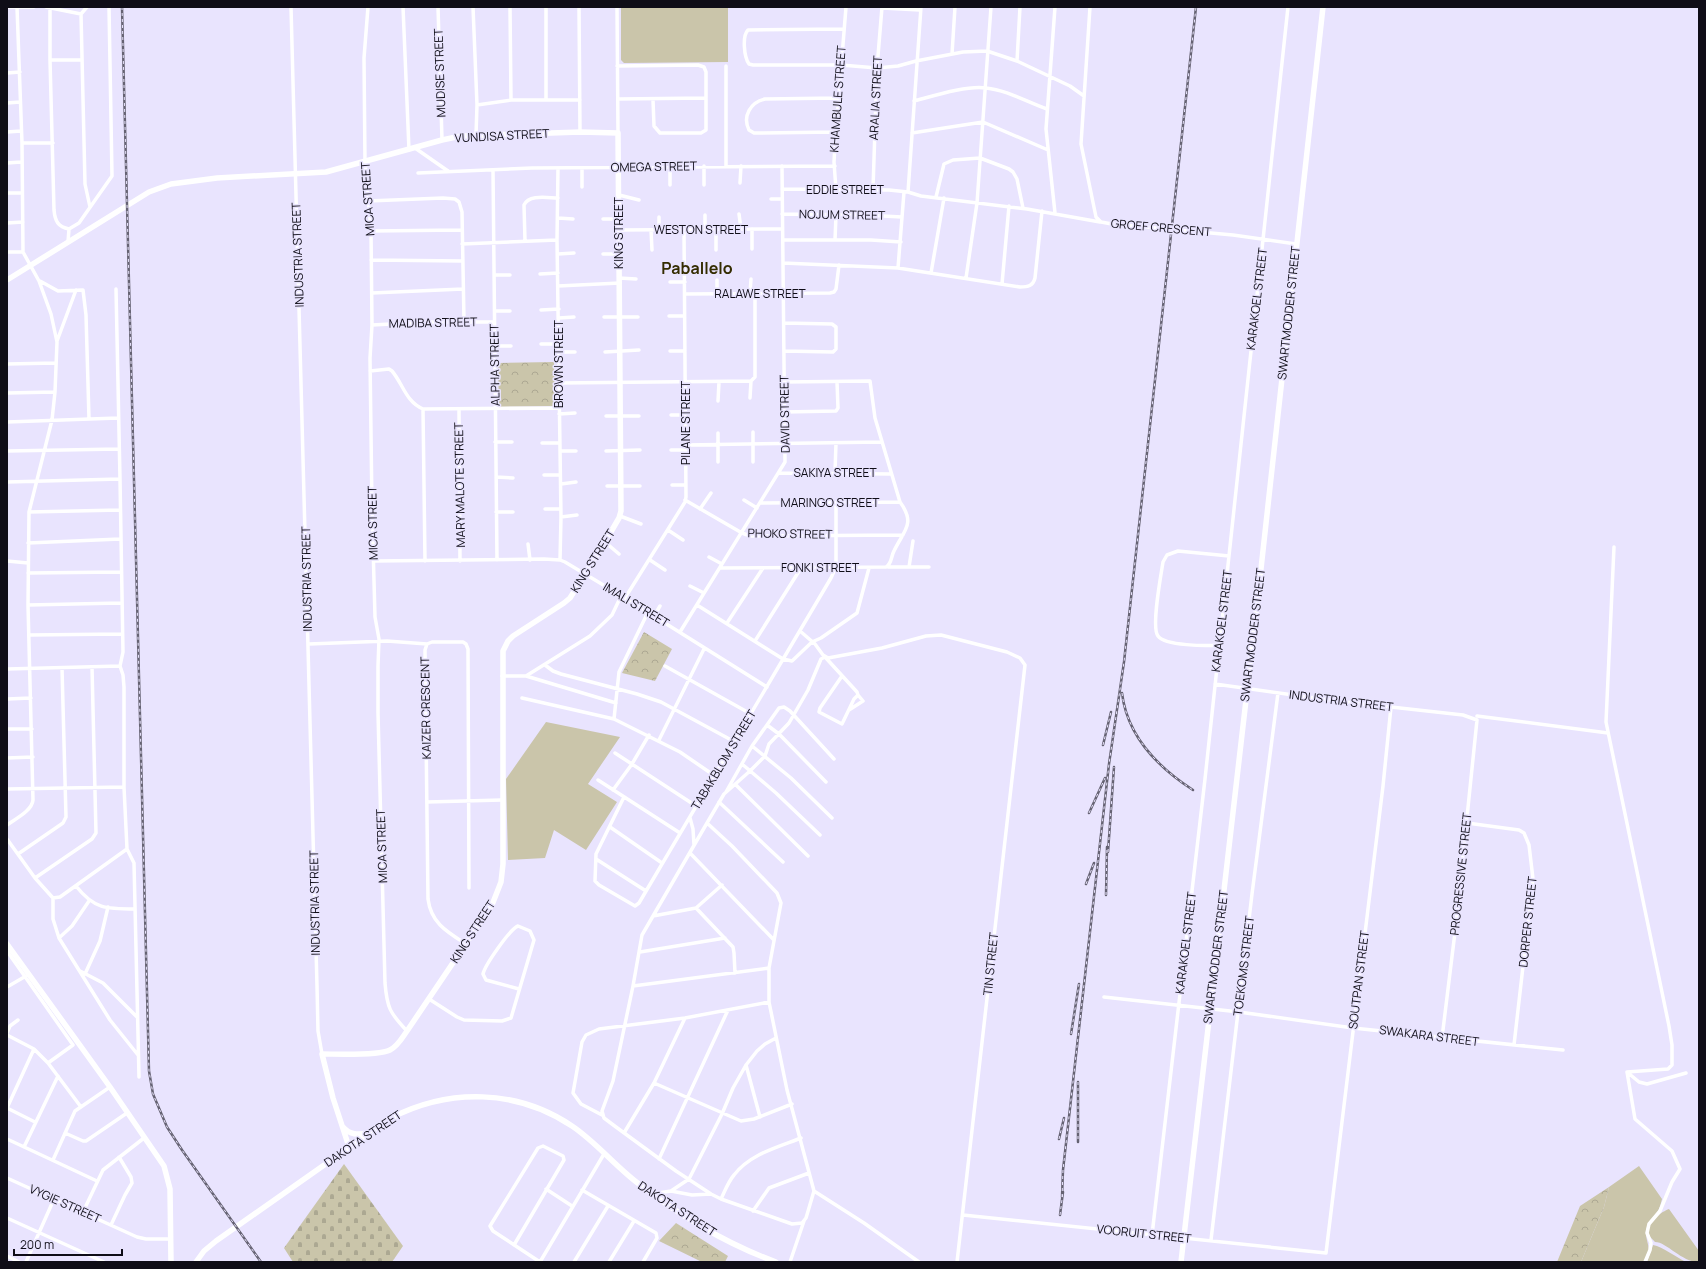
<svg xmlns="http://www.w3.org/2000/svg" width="1706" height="1269" font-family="Manrope,sans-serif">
	<defs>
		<pattern id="forest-crowns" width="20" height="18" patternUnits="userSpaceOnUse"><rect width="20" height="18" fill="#cac5aa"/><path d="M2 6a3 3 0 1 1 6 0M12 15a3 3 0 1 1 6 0" fill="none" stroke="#aca892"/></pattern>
		<pattern id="cemetery-stones" width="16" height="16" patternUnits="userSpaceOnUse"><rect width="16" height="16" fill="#cac5aa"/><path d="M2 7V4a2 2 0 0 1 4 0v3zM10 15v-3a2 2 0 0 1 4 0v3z" fill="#aca892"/></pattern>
	</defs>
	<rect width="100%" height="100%" fill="#e9e4fe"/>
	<path fill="#cac5aa" d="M 621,7 L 728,7 L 728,62 L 624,63 L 621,60 Z
		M 546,722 L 620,737 L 588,784 L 617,802 L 586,850 L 554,830 L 545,858 L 508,860 L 506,779 Z
		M 1639,1166 L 1662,1199 C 1661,1203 1660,1207 1658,1211 C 1654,1219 1646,1222 1646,1233 C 1646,1244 1654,1251 1643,1262 L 1581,1262 L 1604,1207 L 1609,1187 Z
		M 1669,1209 L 1699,1251 L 1699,1262 C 1681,1262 1667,1242 1655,1242 C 1653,1240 1650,1237 1649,1235 C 1645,1223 1661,1212 1669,1209 Z
		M 1653,1245 C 1663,1247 1676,1257 1686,1262 L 1647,1262 Z"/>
	<path fill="url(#forest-crowns)" d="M 554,362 L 555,406 L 499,407 L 498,363 Z
		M 644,632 L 672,649 L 655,681 L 622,673 Z
		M 1609,1187 L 1604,1207 L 1581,1262 L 1557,1262 L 1580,1206 Z
		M 676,1223 L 728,1256 L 725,1262 L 702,1262 L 659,1241 Z"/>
	<path fill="url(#cemetery-stones)" d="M 344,1164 L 403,1246 L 392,1262 L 293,1262 L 284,1248 Z"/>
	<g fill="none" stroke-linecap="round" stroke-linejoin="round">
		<path stroke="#fff" stroke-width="3.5" d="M 7,7 L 34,7
			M 46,7 L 81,14 L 87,7
			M 291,7 L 317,986 L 318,1031 L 322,1054
			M 368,7 L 364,58 L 365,163 L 371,231 L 372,325 L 370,358 L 372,509 L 375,617 L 379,639 L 378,666 L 378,713 L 385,983 C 387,1008 390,1013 407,1031
			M 403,7 L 409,150
			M 438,7 L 442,140
			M 473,7 L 477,105 L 476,135
			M 510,7 L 511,100
			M 546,7 L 546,100
			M 579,7 L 580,132
			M 617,7 L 618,133
			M 1090,7 L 1081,144 L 1096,217 L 1101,222 L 1112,224 L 1233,235 L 1296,244
			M 50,8 L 50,60 L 54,210 C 55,221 58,227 69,229
			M 882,8 L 920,10
			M 81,14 L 85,184 L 90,207
			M 844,29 L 748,30 C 742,36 744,57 749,64 L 753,65 L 841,65 L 877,68 L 898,66 L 916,61 L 963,52 L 987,51 L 1017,61 L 1070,86 L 1084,96
			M 952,54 L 955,7
			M 50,60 L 81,60
			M 1017,61 L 1020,7
			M 617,66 L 698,65 L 704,67 L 706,72 L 706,130 L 701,133 L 660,133 L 654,126 L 653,100
			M 726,66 L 726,166
			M 7,73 L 20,72
			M 618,99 L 706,98
			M 914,101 C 933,96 968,85 986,88 C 1007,90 1027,102 1047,109
			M 7,103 L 20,102
			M 477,105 L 511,100 L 580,100
			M 7,132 L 21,131
			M 836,132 L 754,133 L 749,130 C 742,116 751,102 765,99 L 838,98
			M 912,133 L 983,122 L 1048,150
			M 22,143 L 53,143
			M 415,148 L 448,171
			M 7,163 L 21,162
			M 704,166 L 704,185
			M 558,168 L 557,240 L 561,517 L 560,560
			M 493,170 L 497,560
			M 418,173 L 532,168 L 835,166
			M 740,183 L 741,166
			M 670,185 L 670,166
			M 582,187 L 582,168
			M 782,189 L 889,190 L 908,192 L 921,196 L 1027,209 L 1100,222
			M 873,189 L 877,68 L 882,7
			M 836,190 L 834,162 L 835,144 L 846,7
			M 908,192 L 921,7
			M 7,193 L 22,193
			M 619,195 L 639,200
			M 936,197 L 944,164 L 953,160 L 980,158 L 1009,169 L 1013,172 L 1017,179 L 1023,208
			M 771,199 L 782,199
			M 368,201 L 443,198 L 455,199 L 459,202 L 462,212 L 464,321
			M 1055,213 L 1046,129 L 1055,7
			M 739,214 L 741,229
			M 782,214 L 863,215 L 902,217
			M 659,217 L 659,230
			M 558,218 L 573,219
			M 603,219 L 619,219
			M 7,223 L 23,222
			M 752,229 L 752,249
			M 619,230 L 782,229
			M 651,230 L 652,250
			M 705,230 L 705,215
			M 716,230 L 716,250
			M 371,231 L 461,230
			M 783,240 L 871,240 L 901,242
			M 835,240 L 836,215
			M 525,241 L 524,205 C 529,194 548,198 558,198
			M 68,242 L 69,229 L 79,223 L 112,176 L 109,7
			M 462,244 L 557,240
			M 7,252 L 23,252
			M 558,254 L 574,253
			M 603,254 L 619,254
			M 371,260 L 462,261
			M 783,263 L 898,268 L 904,192
			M 898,268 L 1020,287 C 1028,287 1033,286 1035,278 L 1042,211
			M 931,273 L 944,198
			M 540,274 L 558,273
			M 494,275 L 510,275
			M 619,278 L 636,279
			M 966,278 L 977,203 L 991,7
			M 717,280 L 717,294
			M 40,281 L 58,291 L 83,290 L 86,315 L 89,419
			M 670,282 L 685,282
			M 1002,284 L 1009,206
			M 558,286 L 620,283
			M 372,293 L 463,289
			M 750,293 L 751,279
			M 685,294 L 830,293 L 834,292 L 836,289 L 839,265
			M 541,310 L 559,309
			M 495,311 L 510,311
			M 669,316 L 684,316
			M 604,317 L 638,317
			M 559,318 L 574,317
			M 784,323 L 832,324 L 836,327 L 836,349 L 833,352 L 784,351
			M 372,325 L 429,322 L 494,322
			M 57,341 L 76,290
			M 541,344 L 559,344
			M 495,346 L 511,346
			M 670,351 L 685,351
			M 559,352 L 575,352
			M 605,352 L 639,350
			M 7,364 L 56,363
			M 370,371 L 389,369 L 392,371 C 403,384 406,402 423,409 L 559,408
			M 751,381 L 755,377 L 755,294
			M 559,383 L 751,381
			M 7,393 L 55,392
			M 750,398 L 751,381
			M 718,401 L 719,382
			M 423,409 L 425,561
			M 459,410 L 460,561
			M 784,412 L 836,411 L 838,408 L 837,382
			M 559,414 L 575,413
			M 671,415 L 686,415
			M 606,416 L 639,416
			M 7,422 L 118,418
			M 753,432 L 753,462
			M 718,433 L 718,462
			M 495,442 L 512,442
			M 542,443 L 559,443
			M 686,445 L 882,442
			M 671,450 L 686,450
			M 7,451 L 119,449
			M 560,451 L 576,451
			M 606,451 L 640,450
			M 835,472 L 836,443
			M 779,473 L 891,474
			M 544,475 L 560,475
			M 496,477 L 513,478
			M 7,482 L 120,479 L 116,289
			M 561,484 L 576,482
			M 672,485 L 686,485
			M 607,486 L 640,486
			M 685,500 L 742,533 L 750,536 L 903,535
			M 744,500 L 757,508
			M 760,503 L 900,502
			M 545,509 L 561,509
			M 700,509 L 711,493
			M 29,512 L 120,510
			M 496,512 L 513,512
			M 620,516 L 641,524
			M 561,517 L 577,515
			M 668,530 L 683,540
			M 605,542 L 619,554
			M 28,543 L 120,539
			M 528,544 L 530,560
			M 1614,547 L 1606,722 L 1669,1026 L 1672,1045 L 1672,1065 L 1668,1069 L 1627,1072
			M 709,557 L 722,564
			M 374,560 L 374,561 L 544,559 L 560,560 L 565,562 L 625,598 L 767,687
			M 650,560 L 665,570
			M 7,561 L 28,563
			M 888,567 L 929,567
			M 909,567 L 913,541
			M 720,568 L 886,567 C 892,564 891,556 894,551 C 904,530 916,524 900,502 L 875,418 L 870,381 L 784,382
			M 28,573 L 120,572
			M 690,586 L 704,593
			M 625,598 L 685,502 L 686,497 L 684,230
			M 28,605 L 121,603
			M 697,605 L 783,659 L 792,661 L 812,642 L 821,638 L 857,613 L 869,568
			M 654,616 L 660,606
			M 727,623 L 763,568
			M 800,631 L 815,644 L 823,655 L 828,658 L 882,648 L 926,636 L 941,635 L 1007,652 L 1020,658 L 1025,665 L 957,1262
			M 680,632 L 785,462 L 782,166
			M 29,635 L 122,634
			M 755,641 L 801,568
			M 309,644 L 387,641 L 427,644
			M 1218,645 C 1207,646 1165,646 1158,636 C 1151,628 1161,575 1163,562 L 1167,555 L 1178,551 L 1229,556
			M 545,665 L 553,671 L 561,674 L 637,694 L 661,702 L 735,742
			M 665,666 L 751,714
			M 7,669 L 120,666
			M 502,676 L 526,676 L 616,703
			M 526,676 L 590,636 L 612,615 L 621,596
			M 1215,684 L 1337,701 L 1463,715 L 1477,720 L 1456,924 L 1442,1038
			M 522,698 L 614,719 L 680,752 L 715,776
			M 7,699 L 31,698
			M 849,710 L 863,701 L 858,695
			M 1477,716 L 1608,733
			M 614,719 L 619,672 L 648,612
			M 767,725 L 779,734 L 826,782
			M 7,729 L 32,729
			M 659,740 L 704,649
			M 752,746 L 791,778 L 832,818
			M 615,753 L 696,806
			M 7,758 L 33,757
			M 742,764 L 776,793 L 820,835
			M 598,780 L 680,833
			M 736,785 L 808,856
			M 7,789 L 124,787
			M 613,790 L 632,764 L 649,735
			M 726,792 L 752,746 L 779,708 L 784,707 L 790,711 L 834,759
			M 624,797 L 596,854 L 595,881 L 599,885 L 635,906 L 639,903 L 831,578 L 836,567 L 836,503
			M 427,802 L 502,800
			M 719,802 L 783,862
			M 690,818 L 693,829 L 694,845
			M 707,823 L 732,846 L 777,893 L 781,903 L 769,968 L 769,1002 L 787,1090 L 814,1191 L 806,1218 L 802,1223 L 792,1224 L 721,1199 L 711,1194 L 676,1171 L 616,1127 L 604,1118 L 602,1111 L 613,1081 L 633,986 L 642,935 Z
			M 707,823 L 724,794 L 750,771 L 765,756 L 769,744 L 789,723 L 808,690 L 821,659 L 825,657 L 857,692 L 858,695 L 854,699 L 842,724 L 819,712 L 820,708 L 842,676
			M 1467,823 L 1519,830 L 1524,833 L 1529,845 L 1533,879 L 1514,1045
			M 7,825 C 15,819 32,811 33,800 L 28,605 L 29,512 L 52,420 L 55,392 L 57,342 L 51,314 L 39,281 L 23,252 L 22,143 L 17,7
			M 610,827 L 662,863
			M 7,839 L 35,878 L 53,898 L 60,897 L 127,849 L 124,787 L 124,687 L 123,675 L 120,666 L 123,652 L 120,479
			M 127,849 L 134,863 L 139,1077
			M 690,853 L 773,939
			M 18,854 L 63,823 L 66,817 L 62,668
			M 596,859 L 646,891
			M 35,878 L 92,839 L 96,833 L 92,667
			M 76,886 C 94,909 106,909 135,909
			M 53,898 L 53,919 L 59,938 L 110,1020 L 138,1055
			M 696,908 L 733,947 L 734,953 L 735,973
			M 653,916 L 696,908 L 722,885
			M 59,938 L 72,926 L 89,901
			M 466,944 C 447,932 431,923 428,899 L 425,650 L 427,644 L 432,642 L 463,642 L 466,644 L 468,649 L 469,888
			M 7,951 L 73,1045 L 48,1063
			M 640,952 L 725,938
			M 80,971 L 103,983 L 137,1017
			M 85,974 L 100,941 L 108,907
			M 633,986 L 769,968
			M 7,987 L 26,976
			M 1104,997 L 1239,1012 L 1353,1028 L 1563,1050
			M 429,999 L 457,1017 L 464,1020 L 502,1021 L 511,1018 L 534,940 L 530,931 L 518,926 C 510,929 485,965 483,974 L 486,980 L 519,989
			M 7,1033 L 10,1026 L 18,1020
			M 7,1035 L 34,1049 L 48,1063 L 81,1107
			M 746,1065 L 760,1117
			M 1627,1072 L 1635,1119 L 1672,1151 L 1680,1169 L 1672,1182 L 1660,1211 L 1649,1224 L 1647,1233 L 1651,1243 L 1650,1250 L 1645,1262
			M 1627,1072 L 1639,1082 L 1647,1084 L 1686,1073
			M 654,1083 L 741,1121 L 754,1119 L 792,1104
			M 7,1108 L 34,1049
			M 7,1108 L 35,1122
			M 602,1115 L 581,1104 L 573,1093 L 582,1042 L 586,1035 L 599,1029 L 685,1018 L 769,1002
			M 65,1133 L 83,1141 L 86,1141 L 127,1113
			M 624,1133 L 654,1083 L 685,1018
			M 7,1139 L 97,1181
			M 24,1147 L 58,1076
			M 659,1159 L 728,1010
			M 53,1160 L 75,1111 L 110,1087
			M 7,1178 L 137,1237 L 146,1239 L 170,1239
			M 546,1189 L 572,1206
			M 582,1190 L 656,1233 L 657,1238 L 643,1262
			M 671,1191 L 689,1179 L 722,1114 L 733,1088 L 746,1065 L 757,1051 L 765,1044 L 776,1038
			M 814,1191 L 864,1223 L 919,1262
			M 652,1194 L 671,1191 L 692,1195 L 711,1194
			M 721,1199 C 725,1191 728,1182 734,1175 C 750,1154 778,1147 801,1138
			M 753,1211 L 769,1188 L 809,1173
			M 83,1212 L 103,1170 L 144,1138
			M 963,1215 L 1326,1253 L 1383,786 L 1391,707
			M 7,1218 L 104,1262
			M 111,1225 L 125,1195 L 132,1183 L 131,1177 L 119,1157
			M 1152,1235 L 1205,779 L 1288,7
			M 1211,1240 L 1252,894 L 1278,693
			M 514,1245 L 564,1160 L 563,1156 L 543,1146 L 538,1148 L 490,1226 L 493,1231 L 540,1262
			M 7,1256 L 19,1262
			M 26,1262 L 54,1199
			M 540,1262 L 604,1154
			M 574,1262 L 608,1206
			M 609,1262 L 634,1221
			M 790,1262 L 804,1221"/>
		<path stroke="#fff" stroke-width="5.5" d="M 7,280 L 149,192 L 171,184 L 217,178 L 326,172 L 442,140 L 461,136 L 580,132 L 618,133 L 621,511 L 619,518 L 605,542 L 570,598 L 564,603 L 513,636 L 508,641 L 503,651 L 503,864 L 501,882 L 492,905 L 407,1031 C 402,1038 398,1046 390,1050 C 378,1056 337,1054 322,1054 L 333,1098 L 349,1147
			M 7,944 L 110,1087 L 164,1166 L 170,1189 L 171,1262
			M 343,1127 C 350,1135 358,1135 368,1133
			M 196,1262 L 204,1251 L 216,1241 L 391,1118 C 449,1088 517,1089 572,1126 C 596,1142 616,1167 639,1184 C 680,1216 727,1244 776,1262
			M 1181,1262 L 1257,605 L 1323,7"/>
		<defs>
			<path id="rail" d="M 122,7 L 149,1071 L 153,1094 L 167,1127 L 182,1150 L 261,1262
				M 1122,693 C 1127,736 1159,768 1193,790
				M 1103,745 L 1111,712
				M 1089,813 L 1105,778
				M 1108,852 L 1114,767
				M 1086,884 L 1094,863
				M 1106,895 L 1107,847
				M 1071,1034 L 1079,984
				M 1078,1082 L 1078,1142
				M 1059,1139 L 1064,1118
				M 1062,1197 L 1063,1170 L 1109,764 L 1124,662 L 1196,7
				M 1060,1215 L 1063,1192"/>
		</defs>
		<use href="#rail" stroke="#656272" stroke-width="2.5"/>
		<use href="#rail" stroke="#e9e4fe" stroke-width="1" stroke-dasharray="3" stroke-linecap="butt"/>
	</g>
	<g text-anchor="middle" stroke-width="3" stroke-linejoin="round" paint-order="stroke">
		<g font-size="12" fill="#0f0d17" stroke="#e9e4fe">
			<text transform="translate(440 73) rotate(-92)" y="4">MUDISE STREET</text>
			<text transform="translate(876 98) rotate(-87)" y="4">ARALIA STREET</text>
			<text transform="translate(838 99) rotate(-86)" y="4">KHAMBULE STREET</text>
			<text transform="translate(502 136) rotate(-3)" y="4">VUNDISA STREET</text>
			<text transform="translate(654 167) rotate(-1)" y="4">OMEGA STREET</text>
			<text x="845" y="194">EDDIE STREET</text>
			<text transform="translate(368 199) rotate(-94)" y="4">MICA STREET</text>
			<text transform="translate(842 215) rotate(1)" y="4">NOJUM STREET</text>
			<text transform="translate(1161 228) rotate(5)" y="4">GROEF CRESCENT</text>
			<text x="701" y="234">WESTON STREET</text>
			<text transform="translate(619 233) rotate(-90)" y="4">KING STREET</text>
			<text transform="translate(298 255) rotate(-92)" y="4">INDUSTRIA STREET</text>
			<text x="760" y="298">RALAWE STREET</text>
			<text transform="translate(1257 299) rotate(-83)" y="4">KARAKOEL STREET</text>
			<text transform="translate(1289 313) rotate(-84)" y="4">SWARTMODDER STREET</text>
			<text transform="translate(433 323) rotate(-1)" y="4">MADIBA STREET</text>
			<text transform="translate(559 364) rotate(-90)" y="4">BROWN STREET</text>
			<text transform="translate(495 365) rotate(-91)" y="4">ALPHA STREET</text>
			<text transform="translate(785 414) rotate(-91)" y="4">DAVID STREET</text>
			<text transform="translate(686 423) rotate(-90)" y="4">PILANE STREET</text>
			<text x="835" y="477">SAKIYA STREET</text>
			<text transform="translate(460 485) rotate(-91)" y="4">MARY MALOTE STREET</text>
			<text x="830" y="507">MARINGO STREET</text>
			<text transform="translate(373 523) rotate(-91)" y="4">MICA STREET</text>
			<text transform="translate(790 534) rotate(1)" y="4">PHOKO STREET</text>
			<text transform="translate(593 561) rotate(-58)" y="4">KING STREET</text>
			<text x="820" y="572">FONKI STREET</text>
			<text transform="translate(307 579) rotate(-91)" y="4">INDUSTRIA STREET</text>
			<text transform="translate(636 605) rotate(31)" y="4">IMALI STREET</text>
			<text transform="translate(1222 621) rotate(-83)" y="4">KARAKOEL STREET</text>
			<text transform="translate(1253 635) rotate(-83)" y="4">SWARTMODDER STREET</text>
			<text transform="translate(1341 701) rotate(7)" y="4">INDUSTRIA STREET</text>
			<text transform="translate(426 708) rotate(-91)" y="4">KAIZER CRESCENT</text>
			<text transform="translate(724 760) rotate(-59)" y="4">TABAKBLOM STREET</text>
			<text transform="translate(382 846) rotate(-92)" y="4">MICA STREET</text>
			<text transform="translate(1461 874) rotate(-84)" y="4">PROGRESSIVE STREET</text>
			<text transform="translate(315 903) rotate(-91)" y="4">INDUSTRIA STREET</text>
			<text transform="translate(1528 922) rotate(-84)" y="4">DORPER STREET</text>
			<text transform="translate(473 932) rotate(-57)" y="4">KING STREET</text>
			<text transform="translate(1186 943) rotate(-83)" y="4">KARAKOEL STREET</text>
			<text transform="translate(1216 957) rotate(-83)" y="4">SWARTMODDER STREET</text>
			<text transform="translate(991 964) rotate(-84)" y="4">TIN STREET</text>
			<text transform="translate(1244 966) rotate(-83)" y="4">TOEKOMS STREET</text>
			<text transform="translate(1359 980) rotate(-83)" y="4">SOUTPAN STREET</text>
			<text transform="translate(1429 1036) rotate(7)" y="4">SWAKARA STREET</text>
			<text transform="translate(363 1139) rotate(-34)" y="4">DAKOTA STREET</text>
			<text transform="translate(65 1204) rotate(24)" y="4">VYGIE STREET</text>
			<text transform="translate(677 1209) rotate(33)" y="4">DAKOTA STREET</text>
			<text transform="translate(1144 1234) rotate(6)" y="4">VOORUIT STREET</text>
		</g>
		<g font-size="16" font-weight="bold" fill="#342c00" stroke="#e9e4fe">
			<text x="697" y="274">Paballelo</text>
		</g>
	</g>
	<rect width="1706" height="1269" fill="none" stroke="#0f0d17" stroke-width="16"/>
	<path d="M14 1249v6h108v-6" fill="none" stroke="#0f0d17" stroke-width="2"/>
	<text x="20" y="1249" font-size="12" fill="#0f0d17" stroke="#e9e4fe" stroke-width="3" paint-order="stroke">200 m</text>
</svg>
